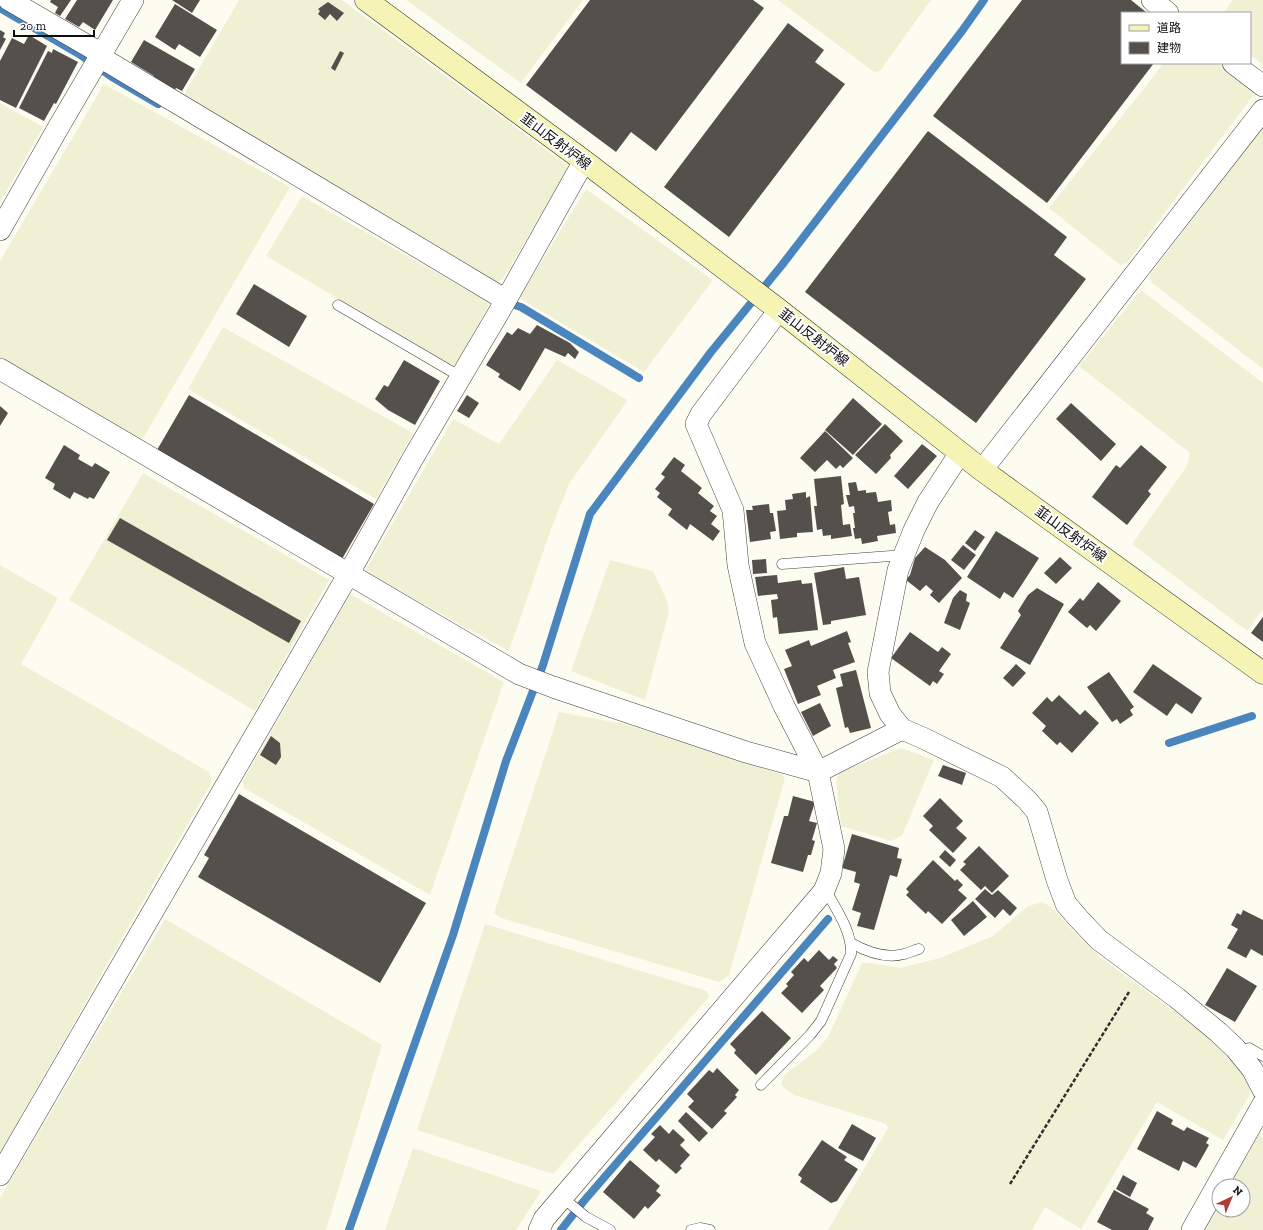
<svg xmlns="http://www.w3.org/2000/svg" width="1263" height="1230" font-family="'Zilla Slab','Noto Sans JP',serif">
	<rect width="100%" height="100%" fill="#fdfcf1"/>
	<path fill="#f0f1d4" d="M 239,0 L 342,0 L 564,163 L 569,168 L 502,280 L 491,283 L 182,98 Z
		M 406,0 L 583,0 L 521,83 Z
		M 778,0 L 931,0 L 880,71 L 874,72 Z
		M 1233,0 L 1263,0 L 1263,65 L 1250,55 L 1250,13 L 1223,13 Z
		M 1164,63 L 1217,63 L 1256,92 L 1127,263 L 1120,265 L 1049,208 Z
		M 104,84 L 290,187 L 142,440 L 0,361 L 0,261 Z
		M 0,103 L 43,127 L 0,203 Z
		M 1263,127 L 1263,369 L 1152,283 L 1149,276 Z
		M 586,189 L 713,280 L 644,372 L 519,298 Z
		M 302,196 L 490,303 L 457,363 L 452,366 L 266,256 Z
		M 1141,290 L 1263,383 L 1263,609 L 1247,631 L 1132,544 L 1187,466 L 1190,453 L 1079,366 Z
		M 223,327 L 413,433 L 376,499 L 188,389 Z
		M 557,360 L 628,400 L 569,484 L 550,532 L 509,651 L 370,575 L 365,571 L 453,419 L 499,444 Z
		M 143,473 L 329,580 L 255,711 L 69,600 Z
		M 610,560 L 653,571 L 667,601 L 669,612 L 645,700 L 571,671 Z
		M 0,565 L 58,598 L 21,664 L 209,772 L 212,782 L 130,924 L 0,1153 Z
		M 350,594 L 504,682 L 430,895 L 244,788 L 243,781 Z
		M 559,712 L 625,724 L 781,774 L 785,778 L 729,975 L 719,982 L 501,918 L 494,913 Z
		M 901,748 L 934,760 L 902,836 L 891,841 L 841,826 L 836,779 L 840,772 Z
		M 1043,902 L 1052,908 L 1074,932 L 1101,958 L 1219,1044 L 1252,1081 L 1249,1096 L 1223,1140 L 1157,1102 L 1081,1229 L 1045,1207 L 1032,1230 L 828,1230 L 888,1128 L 886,1124 L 794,1095 L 781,1085 L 785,1074 L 816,1051 L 828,1037 L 862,963 L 872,963 L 900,968 L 940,958 L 993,936 L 1028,906 Z
		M 165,919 L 382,1045 L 326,1230 L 0,1230 L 0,1198 Z
		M 485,924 L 707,991 L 709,997 L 553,1174 L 417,1130 Z
		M 1259,1132 L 1263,1139 L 1263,1230 L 1199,1230 L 1219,1194 L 1219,1210 L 1243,1210 L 1243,1186 L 1223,1186 Z
		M 413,1148 L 541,1191 L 516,1230 L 385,1230 Z"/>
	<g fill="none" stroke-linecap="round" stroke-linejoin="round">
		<path stroke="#4b85bd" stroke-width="8" d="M 0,8 L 79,54 L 112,77 L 158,104
			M 505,302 L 521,307 L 639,378
			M 1169,743 L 1252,716
			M 349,1230 L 453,935 L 506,761 L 543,665 L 590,514 L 711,352 L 782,265 L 962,31 L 984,0
			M 561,1230 L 583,1202 L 828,919"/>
	</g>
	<path fill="#55504c" d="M 51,0 L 71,0 L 60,16 L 55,13 L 58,7 L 50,2 Z
		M 77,0 L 113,0 L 95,30 L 83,22 L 79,27 L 65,19 Z
		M 172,0 L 200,0 L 192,13 Z
		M 590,0 L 753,0 L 764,8 L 656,151 L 631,132 L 616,152 L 526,85 Z
		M 1022,0 L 1131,0 L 1146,12 L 1145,13 L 1122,13 L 1122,63 L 1154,63 L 1047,203 L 933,116 Z
		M 328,2 L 344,13 L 337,21 L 330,14 L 325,20 L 318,14 L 320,11 L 318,9 Z
		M 175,4 L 217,30 L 200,57 L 179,44 L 175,50 L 155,37 Z
		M 788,23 L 824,50 L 815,62 L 845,84 L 729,237 L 664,187 Z
		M 0,30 L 5,33 L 3,37 L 6,39 L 0,50 Z
		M 29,35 L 47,46 L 16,108 L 0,100 L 0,61 L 12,38 L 24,44 Z
		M 144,40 L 195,69 L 182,91 L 176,88 L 172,94 L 151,81 L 154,76 L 131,62 Z
		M 53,49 L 78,62 L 56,104 L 54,103 L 44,121 L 19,108 L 48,51 L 52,53 Z
		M 340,51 L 344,53 L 335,71 L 331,68 Z
		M 928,131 L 1067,237 L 1054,255 L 1086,279 L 976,423 L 805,292 Z
		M 254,284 L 307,316 L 289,347 L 236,314 Z
		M 537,325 L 570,343 L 579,352 L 575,359 L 568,353 L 565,357 L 545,348 L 520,391 L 498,377 L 500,374 L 486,365 L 507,332 L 512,335 L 518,328 L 530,334 Z
		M 404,360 L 440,381 L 415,425 L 388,410 L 375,399 L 384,385 L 388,387 Z
		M 189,395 L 374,504 L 342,559 L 157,450 Z
		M 467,395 L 479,403 L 469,418 L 457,411 Z
		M 853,398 L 882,424 L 853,455 L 825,430 Z
		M 1071,403 L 1116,444 L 1101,461 L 1056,419 Z
		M 0,406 L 8,413 L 0,426 Z
		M 885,424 L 903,441 L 890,455 L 891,458 L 876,474 L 855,455 Z
		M 825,431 L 853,458 L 843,468 L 840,465 L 836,469 L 827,460 L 815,472 L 800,458 Z
		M 922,444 L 937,456 L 908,489 L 894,476 Z
		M 64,445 L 80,455 L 78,459 L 92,467 L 95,463 L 110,472 L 94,499 L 89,497 L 88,499 L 74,492 L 70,499 L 53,489 L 55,484 L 45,478 Z
		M 1141,445 L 1167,467 L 1148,491 L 1151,494 L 1127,525 L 1092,497 L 1116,465 L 1120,468 Z
		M 674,457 L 685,465 L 681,471 L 702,488 L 698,493 L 714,506 L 710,511 L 717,516 L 711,524 L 720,531 L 713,541 L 690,524 L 687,530 L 668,515 L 672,509 L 657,497 L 660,493 L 655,489 L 665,477 L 661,474 Z
		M 841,476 L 844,504 L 841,505 L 843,525 L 850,524 L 852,536 L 831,539 L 831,535 L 823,536 L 822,529 L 817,530 L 814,506 L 817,506 L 814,479 Z
		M 856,482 L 858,491 L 866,490 L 866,493 L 876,492 L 878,502 L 891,500 L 892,511 L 888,512 L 890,525 L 895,524 L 896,533 L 877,536 L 878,541 L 862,544 L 861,538 L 855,539 L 853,528 L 855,528 L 853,513 L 855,513 L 854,506 L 849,507 L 846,495 L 850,495 L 848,483 Z
		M 806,492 L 806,498 L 810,496 L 813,532 L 797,533 L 797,537 L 780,539 L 777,511 L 786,510 L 785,500 L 793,499 L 792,494 Z
		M 769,504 L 770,513 L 773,513 L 776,531 L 770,532 L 771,539 L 750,542 L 746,510 L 753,510 L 752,506 Z
		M 120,518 L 301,621 L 289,643 L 107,540 Z
		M 975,530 L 985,537 L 975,551 L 965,543 Z
		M 996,531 L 1039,558 L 1013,598 L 1004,592 L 1000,599 L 967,577 Z
		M 963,545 L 976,555 L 964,570 L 951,560 Z
		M 925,547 L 945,560 L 962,578 L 939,603 L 930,595 L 933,591 L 926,585 L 920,591 L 906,580 L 910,575 L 915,558 Z
		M 1060,557 L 1072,568 L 1056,584 L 1044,573 Z
		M 766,559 L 767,573 L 753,574 L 752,560 Z
		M 844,567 L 846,579 L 859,577 L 866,615 L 831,621 L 831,624 L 823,625 L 814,573 Z
		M 777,575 L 778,583 L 801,580 L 802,584 L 812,583 L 818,630 L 779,634 L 777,617 L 773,618 L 771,600 L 778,599 L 777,594 L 758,596 L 755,577 Z
		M 1098,582 L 1121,601 L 1096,631 L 1090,625 L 1087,628 L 1068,612 L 1080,598 L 1083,601 Z
		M 1037,588 L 1064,604 L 1030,665 L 1000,648 L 1021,615 L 1018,611 L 1028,595 Z
		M 960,590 L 967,594 L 966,601 L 970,603 L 960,630 L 944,623 L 953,598 Z
		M 1263,617 L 1263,642 L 1251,633 Z
		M 847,631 L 851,642 L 848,643 L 855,662 L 833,670 L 836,678 L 817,686 L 821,695 L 798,704 L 784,669 L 792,666 L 785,650 L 809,640 L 811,646 Z
		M 910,632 L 938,652 L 942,647 L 951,654 L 939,671 L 944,674 L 937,684 L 933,681 L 930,686 L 891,658 Z
		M 1016,664 L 1026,673 L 1013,687 L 1003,678 Z
		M 1153,664 L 1202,698 L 1192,714 L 1176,703 L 1167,716 L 1133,692 Z
		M 856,670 L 871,728 L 850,733 L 848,727 L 845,728 L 836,688 L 843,686 L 840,674 Z
		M 1109,672 L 1134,707 L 1130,710 L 1133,715 L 1120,724 L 1117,719 L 1112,722 L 1087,687 Z
		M 1059,695 L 1080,715 L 1085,710 L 1099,723 L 1072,753 L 1060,742 L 1057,745 L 1042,731 L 1046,726 L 1032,713 L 1047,697 L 1052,702 Z
		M 820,703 L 831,726 L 813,736 L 801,712 Z
		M 271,736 L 280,743 L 281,757 L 276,765 L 260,755 Z
		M 943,765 L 966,773 L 962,785 L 938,776 Z
		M 239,794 L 426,903 L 380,983 L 198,877 L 209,858 L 204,855 Z
		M 793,796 L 815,802 L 809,821 L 817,823 L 812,840 L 815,841 L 811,855 L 808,855 L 803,872 L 771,863 L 784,816 L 788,816 Z
		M 940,798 L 963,821 L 956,828 L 967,838 L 953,853 L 929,830 L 933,826 L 923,816 Z
		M 852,834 L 899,848 L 897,858 L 902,859 L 897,877 L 890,875 L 874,930 L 857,926 L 861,913 L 852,910 L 860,884 L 854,882 L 856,872 L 842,868 Z
		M 979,846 L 1009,876 L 992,893 L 985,886 L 981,890 L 960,870 L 966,864 L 963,862 Z
		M 945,850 L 956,860 L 950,867 L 939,857 Z
		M 933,860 L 955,881 L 957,879 L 963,885 L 958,890 L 967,898 L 942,924 L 928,911 L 926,914 L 906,895 L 909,892 L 906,889 Z
		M 985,889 L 992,895 L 998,890 L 1017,908 L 1010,916 L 1003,909 L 995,918 L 975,899 Z
		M 973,901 L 987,917 L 964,936 L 951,920 Z
		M 1243,910 L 1263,920 L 1263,956 L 1251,949 L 1246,958 L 1227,948 L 1238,929 L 1231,925 L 1237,913 L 1241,915 Z
		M 819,950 L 829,960 L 833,956 L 838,960 L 834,964 L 837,968 L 820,986 L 824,990 L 802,1013 L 781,993 L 788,986 L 786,984 L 794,975 L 791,972 L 804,958 L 808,962 Z
		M 1227,968 L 1257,986 L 1235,1022 L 1205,1005 Z
		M 762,1011 L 791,1038 L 756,1075 L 734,1053 L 736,1050 L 730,1044 Z
		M 717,1068 L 739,1090 L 735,1095 L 737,1097 L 724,1111 L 727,1113 L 712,1129 L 688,1107 L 694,1101 L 687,1094 L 709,1070 L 713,1073 Z
		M 1157,1111 L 1173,1120 L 1171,1124 L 1184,1131 L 1187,1127 L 1209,1138 L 1206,1143 L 1209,1145 L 1196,1168 L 1183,1161 L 1179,1171 L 1137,1149 Z
		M 686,1112 L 708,1133 L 699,1142 L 678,1121 Z
		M 852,1124 L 876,1138 L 863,1161 L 838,1148 Z
		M 660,1125 L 669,1134 L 673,1129 L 685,1140 L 680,1145 L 690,1155 L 680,1166 L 682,1168 L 676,1174 L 659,1159 L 656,1162 L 643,1150 L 655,1137 L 651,1134 Z
		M 822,1140 L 847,1157 L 844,1160 L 858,1169 L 837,1201 L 831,1203 L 800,1182 L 802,1178 L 798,1175 Z
		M 630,1160 L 660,1186 L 656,1191 L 661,1195 L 648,1209 L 645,1206 L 634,1219 L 603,1192 Z
		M 1123,1175 L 1137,1183 L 1130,1197 L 1116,1189 Z
		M 1114,1190 L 1149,1209 L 1146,1213 L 1154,1218 L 1148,1230 L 1112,1230 L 1097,1222 Z"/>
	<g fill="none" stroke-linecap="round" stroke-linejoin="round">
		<defs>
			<path id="service" d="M 338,305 L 461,377
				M 782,564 L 891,556 L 904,556
				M 851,943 C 867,952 886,959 904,954 C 909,953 914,950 919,949
				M 1238,1053 L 1249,1048 L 1263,1056
				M 761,1085 L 810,1035 L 821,1021 L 851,954 C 852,931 836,909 825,889
				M 562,1197 L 586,1217 L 610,1230
				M 691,1230 L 700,1228 L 710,1230"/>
			<path id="minor" d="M 9,0 L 102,54
				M 1152,0 L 1168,13
				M 100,57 L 506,300
				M 1233,63 L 1263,86
				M 0,230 L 58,128 L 133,0
				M 0,369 L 519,674 L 553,687 L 746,752 L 818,772 L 902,729
				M 960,453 L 928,502 L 914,530 L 898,570 L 878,672 L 880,693 L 890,714 L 902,729 L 923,738 L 1002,777 L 1027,800 L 1037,812 L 1057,880 L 1066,904 L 1079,919 L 1099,940 L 1177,998 L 1218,1032 L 1235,1048 L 1252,1069 L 1263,1090
				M 982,470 L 1263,110
				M 0,1175 L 348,575 L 413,458 L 506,300 L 584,161
				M 539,1230 L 544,1219 L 824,891 L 831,873 L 834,849 L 818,772 L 784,706 L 755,643 L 738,565 L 733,510 L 696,424 L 701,414 L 779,310
				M 1192,1230 L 1263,1104"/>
			<path id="secondary" d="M 366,0 L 584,161 L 779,310 L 982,470 L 1263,673"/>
		</defs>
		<use href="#service" stroke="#414141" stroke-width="11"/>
		<use href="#minor" stroke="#414141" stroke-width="22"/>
		<use href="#secondary" stroke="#303030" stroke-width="23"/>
		<path stroke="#303030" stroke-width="2.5" stroke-dasharray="4 2" stroke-linecap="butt" d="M 1010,1184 L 1129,992"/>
		<use href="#service" stroke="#fff" stroke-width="10"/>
		<use href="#minor" stroke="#fff" stroke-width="21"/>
		<use href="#secondary" stroke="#f5f4b4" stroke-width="22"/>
	</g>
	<g text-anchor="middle" stroke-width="4" stroke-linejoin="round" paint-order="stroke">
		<g font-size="14" fill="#0e0e0e" stroke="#fff">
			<text transform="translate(556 141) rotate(37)" y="5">韮山反射炉線</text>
			<text transform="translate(814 337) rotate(38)" y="5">韮山反射炉線</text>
			<text transform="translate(1071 534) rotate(36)" y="5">韮山反射炉線</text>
		</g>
	</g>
	<rect x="1121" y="12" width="130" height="52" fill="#ffffff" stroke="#9f9f9f"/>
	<rect x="1129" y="25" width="20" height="6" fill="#f5f4b4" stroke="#9f9f9f"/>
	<text x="1157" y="32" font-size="12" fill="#0e0e0e">道路</text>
	<rect x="1129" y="42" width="20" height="12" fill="#55504c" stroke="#9f9f9f"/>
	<text x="1157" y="52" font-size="12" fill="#0e0e0e">建物</text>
	<g transform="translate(1231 1198) rotate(44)"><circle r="19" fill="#ffffff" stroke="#9f9f9f"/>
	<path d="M0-3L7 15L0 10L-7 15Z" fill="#ae3c37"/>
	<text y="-6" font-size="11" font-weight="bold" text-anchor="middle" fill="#0e0e0e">N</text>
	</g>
	<path d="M14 30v6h80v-6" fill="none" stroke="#0e0e0e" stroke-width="2"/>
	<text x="20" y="30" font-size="12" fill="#0e0e0e" stroke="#ffffff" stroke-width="3" paint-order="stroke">20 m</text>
</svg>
